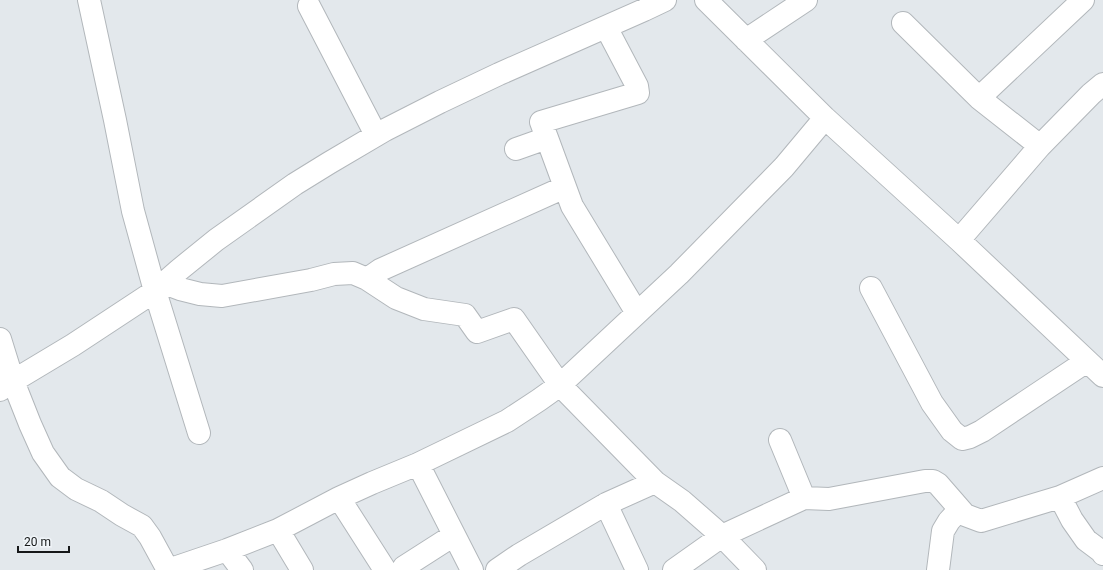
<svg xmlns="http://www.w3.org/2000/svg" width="1103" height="570" font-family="Roboto,sans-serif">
	<rect width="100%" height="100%" fill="#e3e8ec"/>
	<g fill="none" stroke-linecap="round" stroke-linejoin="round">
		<defs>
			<path id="minor" d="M 89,0 L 115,120 L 133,211 L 155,291 L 199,433
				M 706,0 L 825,118 L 959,240 L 1103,376
				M 309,6 L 376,135
				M 903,23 L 979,98 L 1040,146
				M 746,40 L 806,0
				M 979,98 L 1083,0
				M 547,138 L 572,206 L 637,313
				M 516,149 L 547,138 L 541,122 L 638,93 L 637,86 L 606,27
				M 959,240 L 1040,146 L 1091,94 L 1103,84
				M 367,279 L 380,270 L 565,187
				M 164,283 L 180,289 L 200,294 L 222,296 L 311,280 L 334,274 L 353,273 L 367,279 L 396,298 L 424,309 L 465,315 L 477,332 L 514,319 L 560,385 L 655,482 L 682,501 L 722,536 L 755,570
				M 871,288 L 932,403 L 952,431 L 962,439 L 970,437 L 982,431 L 1087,361
				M 0,339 L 13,381 L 30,424 L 43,453 L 60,477 L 76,489 L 101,501 L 122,515 L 142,526 L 150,537 L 168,570
				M 0,390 L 13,381 L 73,345 L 155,291 L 179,270 L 216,240 L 295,184 L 329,163 L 385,130 L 440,102 L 499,74 L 644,10 L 665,0
				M 780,440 L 804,498
				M 418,464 L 472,570
				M 1060,497 L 1072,520 L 1086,540 L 1102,552 L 1103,554
				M 339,498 L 385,570
				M 278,530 L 302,570
				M 227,550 L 242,570
				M 404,567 L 454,535
				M 168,570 L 227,550 L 278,530 L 339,498 L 372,483 L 418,464 L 507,421 L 539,400 L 560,385 L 679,274 L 784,167 L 825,118
				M 497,570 L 519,555 L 606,504
				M 637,570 L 606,504 L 655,482
				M 674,570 L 722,536 L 804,498 L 829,499 L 925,481 L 933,481 L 938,484 L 965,515 L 981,521 L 1060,497 L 1103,478
				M 938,570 L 943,531 L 949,521 L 960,509"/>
		</defs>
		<use href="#minor" stroke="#b2b7bb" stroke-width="24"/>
		<use href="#minor" stroke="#fff" stroke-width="22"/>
	</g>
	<path d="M18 546v6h51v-6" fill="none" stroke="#161819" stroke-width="2"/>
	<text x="24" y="546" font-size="12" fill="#161819" stroke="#f0f5f9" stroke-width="3" paint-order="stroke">20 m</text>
</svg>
